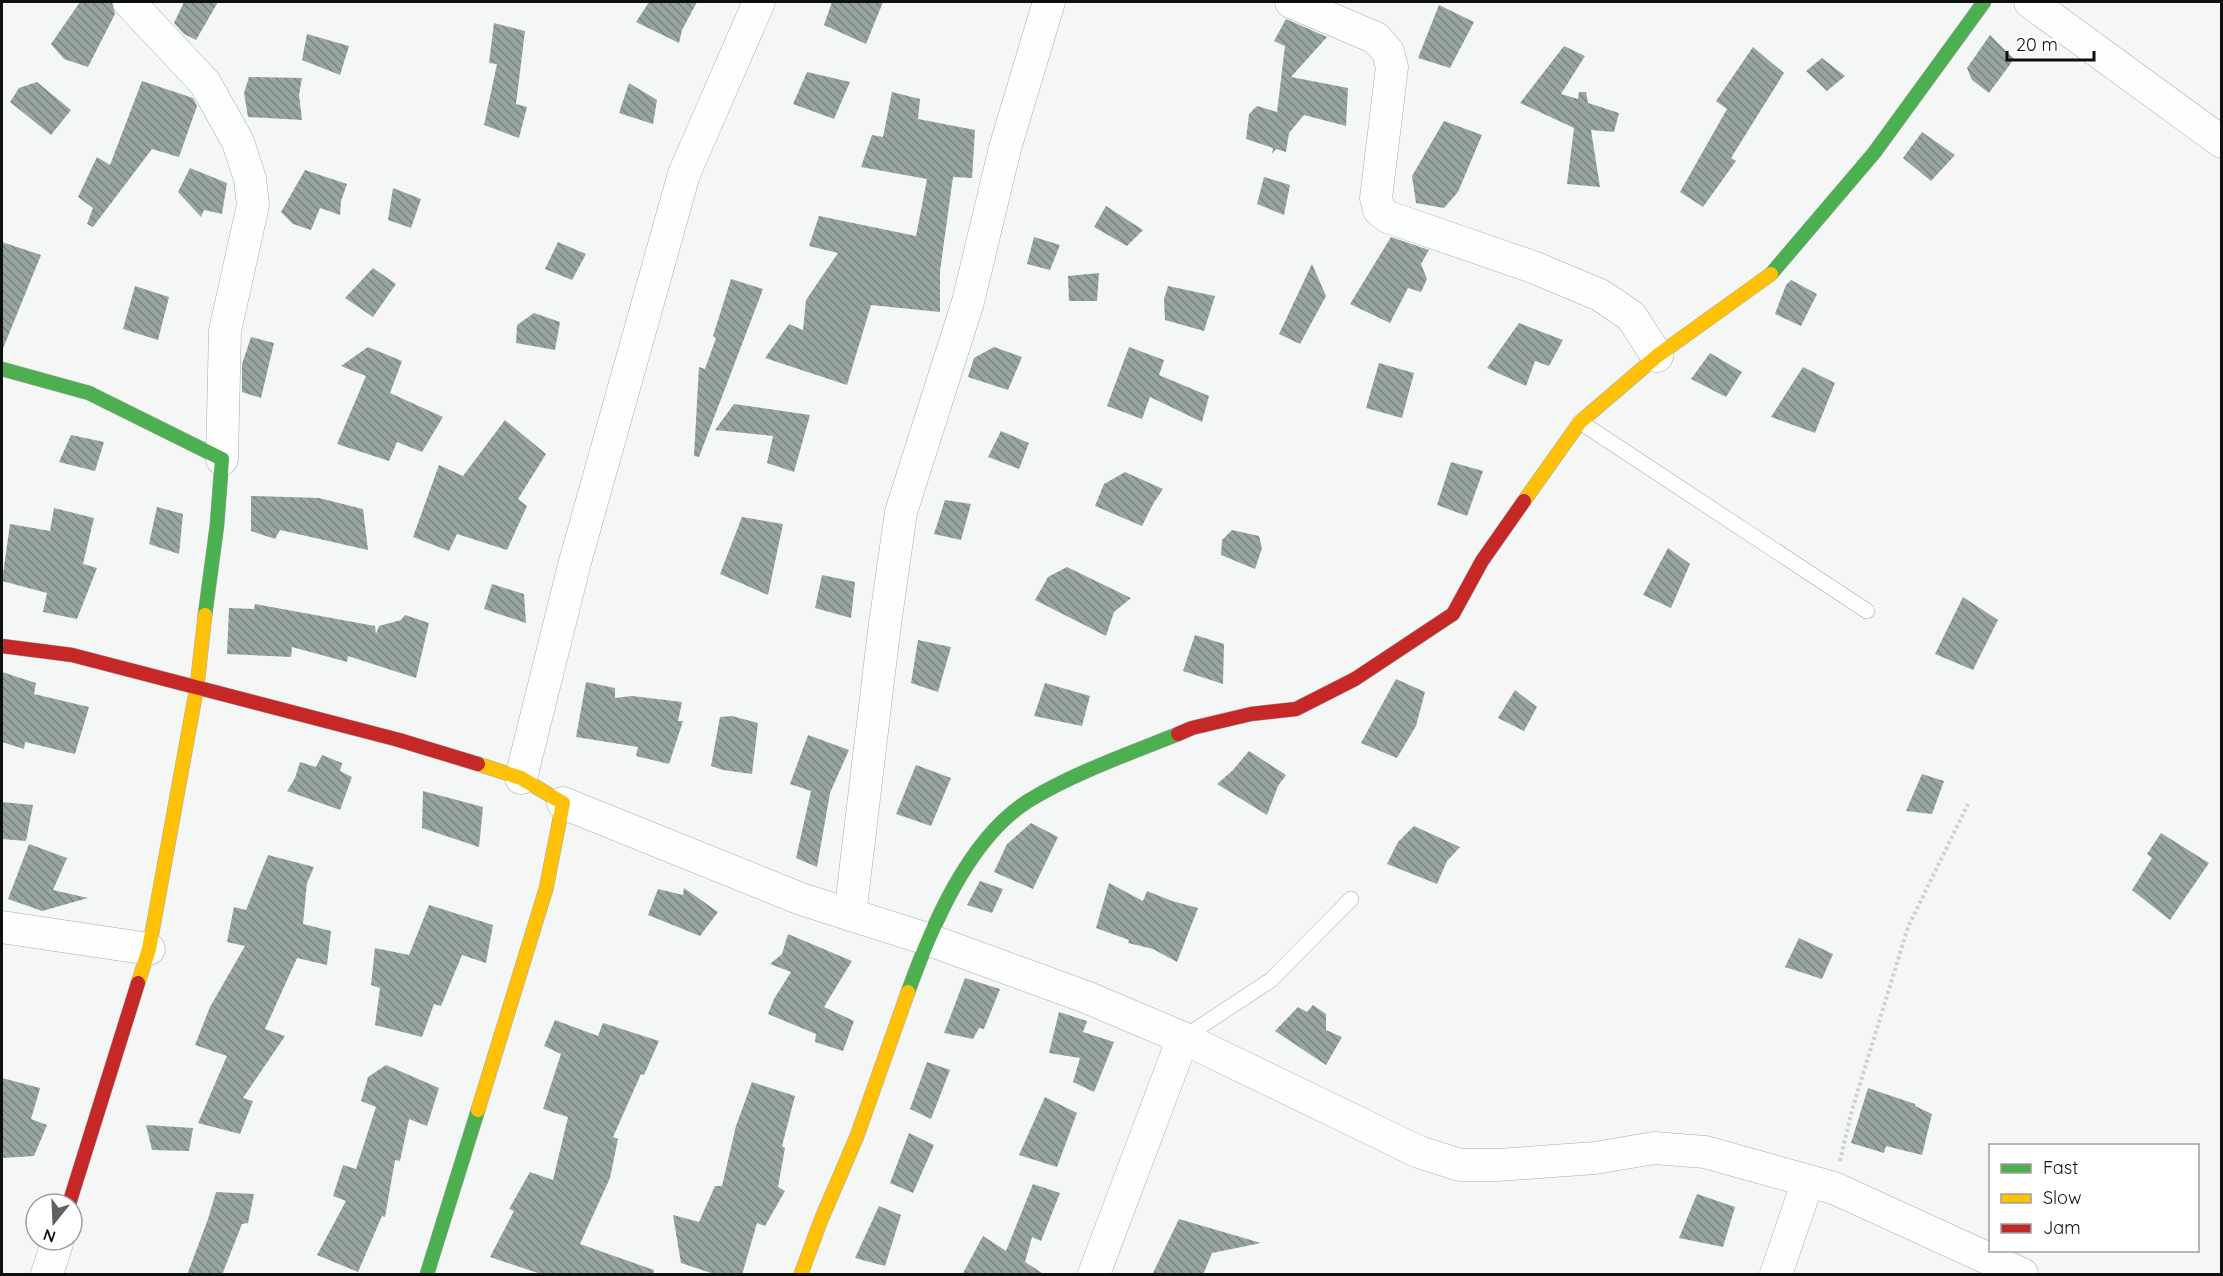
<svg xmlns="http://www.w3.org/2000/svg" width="2223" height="1276" font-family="Quicksand,sans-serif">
	<defs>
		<pattern id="building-back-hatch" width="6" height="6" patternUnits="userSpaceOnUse" patternTransform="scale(1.5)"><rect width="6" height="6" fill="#98a5a2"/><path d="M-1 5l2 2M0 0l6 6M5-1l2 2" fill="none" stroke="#7a8582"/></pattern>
	</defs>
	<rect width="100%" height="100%" fill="#f4f7f6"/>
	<path fill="url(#building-back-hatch)" d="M 80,2 L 112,2 L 115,14 L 88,67 L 64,59 L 51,44 Z
		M 184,2 L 218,2 L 196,40 L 184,34 L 174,23 Z
		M 649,2 L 697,2 L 682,30 L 679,43 L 636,22 Z
		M 832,2 L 883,2 L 866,44 L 824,25 Z
		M 1439,5 L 1474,22 L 1450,68 L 1418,58 Z
		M 1286,19 L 1327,37 L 1291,77 L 1348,88 L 1346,126 L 1304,115 L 1289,133 L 1286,152 L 1276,149 L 1272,154 L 1273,148 L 1246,139 L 1249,114 L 1257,106 L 1277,112 L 1285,46 L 1274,41 Z
		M 494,23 L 525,31 L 516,104 L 527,107 L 519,138 L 484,125 L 497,64 L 489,63 Z
		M 307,34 L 349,46 L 340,75 L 302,60 Z
		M 1990,35 L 2014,59 L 1989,93 L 1972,80 L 1967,68 Z
		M 1564,46 L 1585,56 L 1561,94 L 1578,99 L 1579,92 L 1586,92 L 1588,103 L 1619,113 L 1614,132 L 1591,130 L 1600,187 L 1567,184 L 1574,128 L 1520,103 Z
		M 1753,47 L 1784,73 L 1731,158 L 1736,161 L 1703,207 L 1680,192 L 1727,109 L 1716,101 Z
		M 1822,58 L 1845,76 L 1827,91 L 1806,71 Z
		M 807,72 L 850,82 L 834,119 L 793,104 Z
		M 249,77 L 302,78 L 299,95 L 302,120 L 248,117 L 244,93 Z
		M 142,81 L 193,98 L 197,106 L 179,157 L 152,149 L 93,227 L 87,224 L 93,208 L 78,197 L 97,157 L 110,165 Z
		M 37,82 L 71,110 L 51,135 L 10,102 L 19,88 Z
		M 629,83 L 657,100 L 653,124 L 619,113 Z
		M 892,92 L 920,99 L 918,119 L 975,130 L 972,178 L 953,177 L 940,271 L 940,312 L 871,305 L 847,385 L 765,358 L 789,324 L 803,330 L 806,300 L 838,253 L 809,246 L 819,216 L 916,236 L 927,179 L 861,167 L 872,135 L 883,137 Z
		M 1444,121 L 1482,135 L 1458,192 L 1444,208 L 1416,203 L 1412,176 Z
		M 1922,132 L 1955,155 L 1931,181 L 1903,158 Z
		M 190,168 L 227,183 L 222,214 L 204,210 L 201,217 L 178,192 Z
		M 305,170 L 347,184 L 341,201 L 340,215 L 320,208 L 311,230 L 293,224 L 281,212 Z
		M 1264,177 L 1290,185 L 1284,215 L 1257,204 Z
		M 393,188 L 421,199 L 411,228 L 388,220 Z
		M 1106,206 L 1143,230 L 1127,246 L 1094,227 Z
		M 1034,237 L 1060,245 L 1050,270 L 1027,264 Z
		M 1391,237 L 1429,250 L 1421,264 L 1427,279 L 1421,292 L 1408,288 L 1390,323 L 1350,304 Z
		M 2,242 L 41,255 L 2,351 Z
		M 558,242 L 586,254 L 572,280 L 545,269 Z
		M 1312,264 L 1326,296 L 1300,344 L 1279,334 Z
		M 373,268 L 396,284 L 373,317 L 345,298 Z
		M 1099,273 L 1097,301 L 1069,301 L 1068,276 Z
		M 731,279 L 763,289 L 699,457 L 694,456 L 699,367 L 705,369 L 716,338 L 713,336 Z
		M 1791,280 L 1817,294 L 1801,326 L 1775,314 L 1786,285 Z
		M 135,286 L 169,297 L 158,340 L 123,329 Z
		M 1168,286 L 1215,296 L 1204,331 L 1165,320 L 1164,299 Z
		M 534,313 L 560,322 L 555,350 L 516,343 L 517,325 Z
		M 1519,323 L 1563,340 L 1549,366 L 1535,361 L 1526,386 L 1487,368 Z
		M 251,337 L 274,343 L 261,398 L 242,392 L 242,364 Z
		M 368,347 L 402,361 L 390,393 L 443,417 L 422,452 L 397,442 L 389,461 L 337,444 L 366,376 L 341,366 Z
		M 994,347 L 1022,357 L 1008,390 L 968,377 L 974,358 Z
		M 1129,347 L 1164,360 L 1159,375 L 1209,396 L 1202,422 L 1150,397 L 1142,419 L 1107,406 Z
		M 1710,353 L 1742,372 L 1726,397 L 1691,379 Z
		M 1379,363 L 1414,373 L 1402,418 L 1366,408 Z
		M 1803,367 L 1835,383 L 1815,433 L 1771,417 Z
		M 734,404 L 810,415 L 794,472 L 767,463 L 773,436 L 715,430 Z
		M 505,420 L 546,454 L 518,499 L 527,506 L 507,550 L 457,534 L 449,551 L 413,537 L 439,465 L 463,476 Z
		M 1001,431 L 1029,443 L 1019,469 L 988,457 Z
		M 71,435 L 104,442 L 95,471 L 59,462 Z
		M 1451,462 L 1483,471 L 1467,516 L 1437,505 Z
		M 1125,472 L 1163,489 L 1153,504 L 1142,526 L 1095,506 L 1104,484 Z
		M 251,496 L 319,498 L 363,509 L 368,550 L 280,530 L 275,539 L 251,531 Z
		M 945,500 L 971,504 L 961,540 L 934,534 Z
		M 157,507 L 183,514 L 179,554 L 149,544 Z
		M 54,508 L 94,518 L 83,564 L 97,568 L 77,619 L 43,612 L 47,593 L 2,581 L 10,524 L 50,531 Z
		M 742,517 L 783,524 L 768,595 L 720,574 Z
		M 1232,530 L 1259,536 L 1262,548 L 1255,569 L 1221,555 L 1222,540 Z
		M 1668,548 L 1690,564 L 1671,608 L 1643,595 Z
		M 1067,567 L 1131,598 L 1114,612 L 1106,636 L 1035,600 L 1048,577 Z
		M 822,575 L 855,582 L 851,618 L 815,608 Z
		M 492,584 L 524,594 L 526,623 L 484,609 Z
		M 1963,597 L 1998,620 L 1973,670 L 1935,654 Z
		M 255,604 L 375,626 L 376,634 L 379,626 L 401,620 L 405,615 L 429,623 L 416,678 L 348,656 L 347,662 L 292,647 L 291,657 L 227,654 L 229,608 L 254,609 Z
		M 1195,635 L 1224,644 L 1223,684 L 1183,671 Z
		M 918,640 L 951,647 L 938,692 L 911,683 Z
		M 2,672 L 36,683 L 34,694 L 89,707 L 75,754 L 25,742 L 24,749 L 2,742 Z
		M 1396,679 L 1425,692 L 1416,726 L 1397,758 L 1361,743 Z
		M 586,682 L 615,688 L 615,698 L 632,696 L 682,702 L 678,721 L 683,721 L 669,764 L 636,756 L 638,747 L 576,737 Z
		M 1045,683 L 1090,696 L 1082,726 L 1034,716 Z
		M 1515,690 L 1537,707 L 1524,731 L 1498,718 Z
		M 732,716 L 758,723 L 752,774 L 723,770 L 711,766 L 720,717 Z
		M 808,735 L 849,750 L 830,793 L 817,867 L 796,858 L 811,791 L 790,784 Z
		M 1249,751 L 1286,775 L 1278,786 L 1267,815 L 1217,784 L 1232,771 Z
		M 322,755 L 342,763 L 340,771 L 352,777 L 340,810 L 287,791 L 295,778 L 300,762 L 316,767 Z
		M 916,765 L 951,778 L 931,826 L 896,814 Z
		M 1922,774 L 1944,781 L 1932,814 L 1906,811 Z
		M 423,791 L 483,807 L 479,847 L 422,828 Z
		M 2,802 L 33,805 L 26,841 L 2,839 Z
		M 1031,823 L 1058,837 L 1033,889 L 994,872 L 1007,844 Z
		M 1414,826 L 1460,847 L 1447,861 L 1437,884 L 1387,864 L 1398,842 Z
		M 2161,833 L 2209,863 L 2170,920 L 2132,890 L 2152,858 L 2147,854 Z
		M 29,844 L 67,858 L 53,890 L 88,898 L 42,911 L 8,899 Z
		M 268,855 L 314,867 L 307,883 L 303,924 L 331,931 L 327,965 L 297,958 L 265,1029 L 285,1036 L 243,1098 L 253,1101 L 240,1134 L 198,1123 L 227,1056 L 195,1045 L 210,1007 L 245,946 L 227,942 L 234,907 L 246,910 Z
		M 980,881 L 1003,889 L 992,913 L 967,905 Z
		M 1109,883 L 1143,901 L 1147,891 L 1172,901 L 1198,908 L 1177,962 L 1153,949 L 1128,943 L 1129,940 L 1096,928 Z
		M 684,888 L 718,912 L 700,936 L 648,915 L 658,889 L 683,895 Z
		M 429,905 L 493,925 L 486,963 L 462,955 L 441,1006 L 434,1004 L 422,1037 L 375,1025 L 380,988 L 371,985 L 375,948 L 409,955 Z
		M 788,934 L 852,961 L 824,1007 L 854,1021 L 843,1051 L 815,1042 L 816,1034 L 768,1014 L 774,999 L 791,972 L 770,964 L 782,954 Z
		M 1799,938 L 1833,954 L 1822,979 L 1785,967 Z
		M 965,978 L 1000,989 L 984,1029 L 979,1028 L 973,1039 L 944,1033 Z
		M 1313,1005 L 1326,1014 L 1326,1030 L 1342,1037 L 1326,1065 L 1275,1031 L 1298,1007 L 1307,1012 Z
		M 1059,1012 L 1087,1021 L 1083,1032 L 1114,1042 L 1094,1092 L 1073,1082 L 1080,1058 L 1049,1053 Z
		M 555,1020 L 598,1036 L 603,1023 L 659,1041 L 644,1075 L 641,1074 L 613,1137 L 618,1139 L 610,1178 L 580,1244 L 654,1270 L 653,1275 L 544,1275 L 490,1257 L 514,1211 L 509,1209 L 530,1172 L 553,1180 L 568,1117 L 543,1109 L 561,1054 L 544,1046 Z
		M 927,1062 L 950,1070 L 931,1119 L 910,1109 Z
		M 386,1065 L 439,1088 L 427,1126 L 409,1119 L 400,1161 L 395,1160 L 385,1217 L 382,1216 L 358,1272 L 317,1255 L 346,1201 L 333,1196 L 343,1165 L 356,1169 L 376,1107 L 361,1101 L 368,1077 Z
		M 2,1078 L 40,1088 L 31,1119 L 47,1125 L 34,1156 L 2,1158 Z
		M 752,1082 L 795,1096 L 782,1146 L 785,1148 L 778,1187 L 785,1191 L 765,1226 L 757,1223 L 742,1275 L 717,1275 L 681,1263 L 673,1215 L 699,1222 L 715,1186 L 722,1186 L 736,1126 Z
		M 1868,1088 L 1915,1104 L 1915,1106 L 1932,1114 L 1922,1155 L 1886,1146 L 1884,1153 L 1851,1143 Z
		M 1045,1097 L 1077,1113 L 1057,1167 L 1019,1155 Z
		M 146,1125 L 193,1128 L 189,1151 L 152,1150 Z
		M 909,1133 L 934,1145 L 913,1193 L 890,1183 Z
		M 1033,1184 L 1060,1193 L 1041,1241 L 1032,1237 L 1025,1262 L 1045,1275 L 962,1275 L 983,1236 L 1006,1251 Z
		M 216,1192 L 254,1194 L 248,1223 L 242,1224 L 222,1275 L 187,1275 L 208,1219 Z
		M 1697,1194 L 1735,1207 L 1723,1247 L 1679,1238 Z
		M 879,1206 L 901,1215 L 885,1266 L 855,1258 Z
		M 1179,1219 L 1261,1243 L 1212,1253 L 1203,1275 L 1152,1275 Z"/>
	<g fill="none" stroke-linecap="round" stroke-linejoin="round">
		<defs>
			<path id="lane" d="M 1580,422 L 1867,611
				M 1183,1038 L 1271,980 L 1351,899"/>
			<path id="street" d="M 129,2 L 205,83 L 238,142 L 250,179 L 253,205 L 225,331 L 222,459
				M 1291,2 L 1376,38 L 1388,52 L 1392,67 L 1376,198 L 1379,210 L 1388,217 L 1533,267 L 1600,295 L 1631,316 L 1657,356
				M 2030,2 L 2222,142
				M 521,778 L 575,562 L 684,174 L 759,2
				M 563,803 L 801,899 L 927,939 L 1086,997 L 1183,1038 L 1094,1274
				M 850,915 L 884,631 L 901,512 L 968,302 L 1005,148 L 1049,2
				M 2,927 L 149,949
				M 1183,1038 L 1419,1152 L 1460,1165 L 1498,1165 L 1595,1158 L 1654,1148 L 1705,1152 L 1834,1188 L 2022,1274
				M 47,1274 L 58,1240
				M 1776,1274 L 1808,1181"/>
			<path id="fast" d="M 1771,274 L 1874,153 L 1984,2
				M 2,369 L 89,393 L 222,459 L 217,525 L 205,615
				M 908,992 C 931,928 968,839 1028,801 C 1074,773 1128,754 1178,734
				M 427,1274 L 478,1110"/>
			<path id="slow" d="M 1524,501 L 1580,422 L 1657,356 L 1771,274
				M 478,764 L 521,778 L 563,803 L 546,889 L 478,1110
				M 138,983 L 149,949 L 197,686 L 205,615
				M 801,1274 L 821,1220 L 857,1136 L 908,992"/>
			<path id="jam" d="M 2,646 L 72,655 L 399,740 L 478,764
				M 1178,734 L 1192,728 L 1251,714 L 1296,709 L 1355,679 L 1453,614 L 1482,561 L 1524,501
				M 69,1204 L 138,983"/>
		</defs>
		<use href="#lane" stroke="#a9abaa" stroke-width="16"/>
		<use href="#street" stroke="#a9abaa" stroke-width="33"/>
		<use href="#fast" stroke="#a9abaa" stroke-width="15"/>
		<use href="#slow" stroke="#a9abaa" stroke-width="15"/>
		<use href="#jam" stroke="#a9abaa" stroke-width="15"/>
		<path stroke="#cfd1d1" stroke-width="4" stroke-dasharray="3 3" stroke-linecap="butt" d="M 1840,1161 L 1852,1110 L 1908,927 L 1968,804"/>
		<use href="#lane" stroke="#fdfefe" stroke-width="15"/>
		<use href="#street" stroke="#fdfefe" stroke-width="32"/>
		<use href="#fast" stroke="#4caf50" stroke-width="14"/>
		<use href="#slow" stroke="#ffc107" stroke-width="14"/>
		<use href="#jam" stroke="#c62828" stroke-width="14"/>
	</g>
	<rect width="2223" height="1276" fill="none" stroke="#0e100f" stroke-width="6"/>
	<rect x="1989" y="1144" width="210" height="108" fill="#ffffff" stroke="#9f9f9f" stroke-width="1.5"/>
	<rect x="2001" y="1164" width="30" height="9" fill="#4caf50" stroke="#9f9f9f" stroke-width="1.5"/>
	<text x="2043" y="1174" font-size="18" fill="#0e100f">Fast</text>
	<rect x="2001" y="1194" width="30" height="9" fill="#ffc107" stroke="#9f9f9f" stroke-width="1.5"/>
	<text x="2043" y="1204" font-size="18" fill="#0e100f">Slow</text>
	<rect x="2001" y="1224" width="30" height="9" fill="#c62828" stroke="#9f9f9f" stroke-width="1.5"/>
	<text x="2043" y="1234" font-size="18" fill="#0e100f">Jam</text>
	<g transform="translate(54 1222) rotate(198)"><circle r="28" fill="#ffffff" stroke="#9f9f9f" stroke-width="1.5"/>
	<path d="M0-4.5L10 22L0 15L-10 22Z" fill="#5e6160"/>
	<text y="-9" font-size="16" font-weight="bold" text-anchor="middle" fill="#0e100f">N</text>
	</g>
	<path d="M2007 51v9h87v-9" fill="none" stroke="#0e100f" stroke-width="3"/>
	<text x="2016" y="51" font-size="18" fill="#0e100f" stroke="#ffffff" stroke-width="4.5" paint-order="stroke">20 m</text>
</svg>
